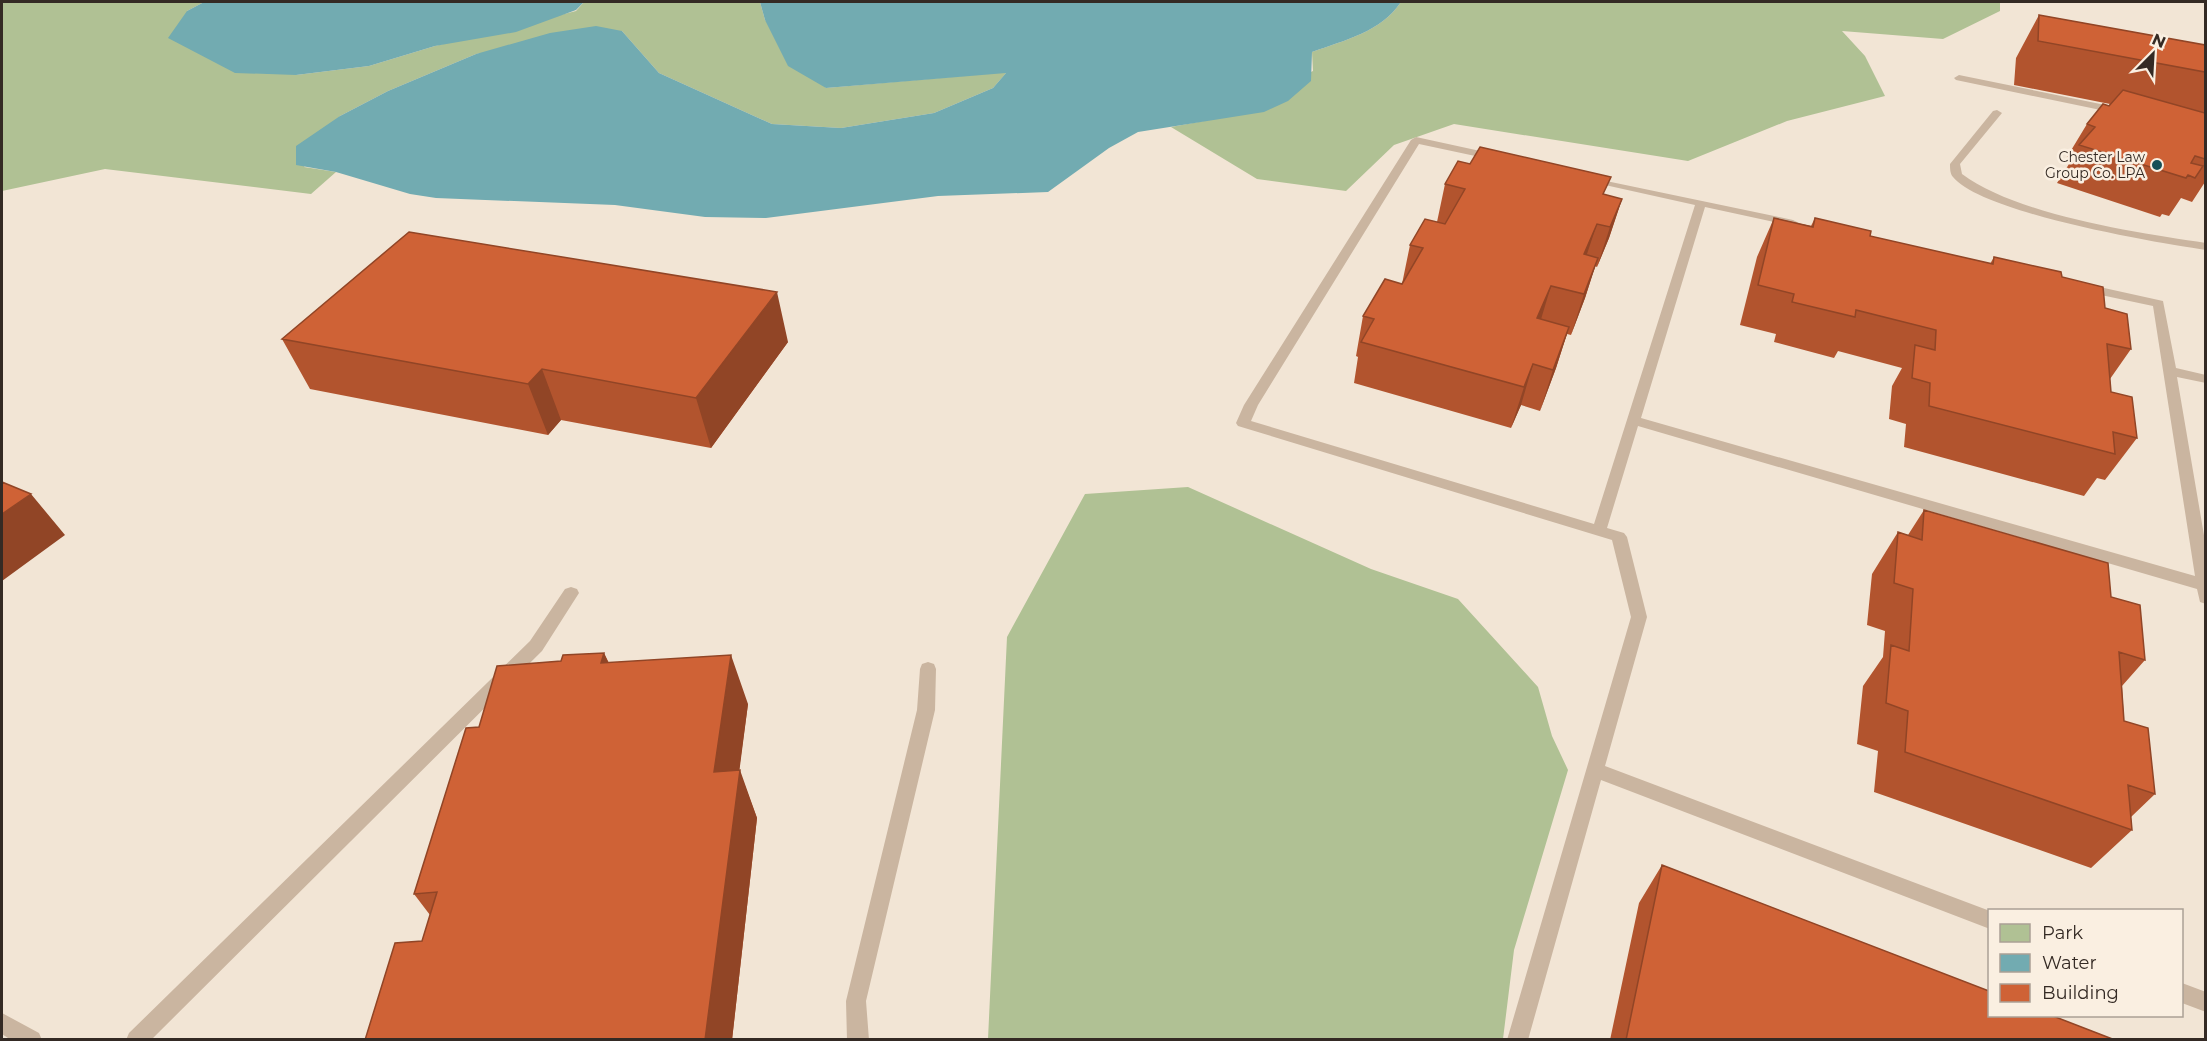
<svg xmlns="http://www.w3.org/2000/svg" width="2207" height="1041" font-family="Montserrat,sans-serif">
	<rect width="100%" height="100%" fill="#f2e5d5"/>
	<path fill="#b0c194" d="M 2,2 L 204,2 L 187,11 L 296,75 L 369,66 L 435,46 L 576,11 L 584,2 L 760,2 L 765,20 L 826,88 L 1007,72 L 993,88 L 934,113 L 841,128 L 772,124 L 659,73 L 622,31 L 476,54 L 388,91 L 340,116 L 304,167 L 336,172 L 311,194 L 105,169 L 2,191 Z
		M 1401,2 L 2000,2 L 2000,11 L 1943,39 L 1842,31 L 1865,56 L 1885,96 L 1787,121 L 1688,161 L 1454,124 L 1394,145 L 1346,191 L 1257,179 L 1171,127 L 1209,120 L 1313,71 L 1312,52 C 1345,40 1381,32 1401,2 Z
		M 1188,487 L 1371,569 L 1458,599 L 1538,687 L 1552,736 L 1568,770 L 1514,950 L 1503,1039 L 988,1039 L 1007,637 L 1085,494 Z"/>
	<path fill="#72abb1" d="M 204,2 L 584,2 L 576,10 L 516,32 L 435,46 L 369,66 L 296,75 L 235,73 L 168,38 L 187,11 Z
		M 760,2 L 1401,2 C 1381,32 1345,40 1312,52 L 1311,81 L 1288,101 L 1264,112 L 1138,132 L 1109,148 L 1048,192 L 938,196 L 766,218 L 705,217 L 615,205 L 436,198 L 410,194 L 336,172 L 296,165 L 296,146 L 340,116 L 388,91 L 476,54 L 550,33 L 596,26 L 622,31 L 659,73 L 772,124 L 841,128 L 934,113 L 993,88 L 1006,73 L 826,88 L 788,66 L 765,20 Z"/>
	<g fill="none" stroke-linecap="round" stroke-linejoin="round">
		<path fill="#cab5a0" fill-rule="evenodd" d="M 1959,75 L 2120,108 L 2125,111 L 2120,114 L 1956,80 L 1954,78 Z
			M 1997,110 L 2002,113 L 1960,164 L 1962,174 C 2017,215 2137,233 2206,243 L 2206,250 C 2157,243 1982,213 1953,177 C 1950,174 1950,168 1950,164 L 1993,111 Z
			M 1416,137 L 1494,154 L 1499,157 L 1494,160 L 1419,144 L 1258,405 L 1251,421 L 1594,524 L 1695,205 L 1587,181 L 1587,177 L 1793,220 L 1799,223 L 1793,226 L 1705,207 L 1641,418 L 2195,576 L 2153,306 L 2082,291 L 2080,288 L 2086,284 L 2163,301 L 2176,368 L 2206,375 L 2206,383 L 2177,377 L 2206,547 L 2206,604 L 2200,602 L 2197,589 L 1638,426 L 1607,528 L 1624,533 L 1627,537 L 1647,617 L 1605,766 L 1990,911 L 1990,929 L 1601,780 L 1528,1040 L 1507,1040 L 1631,617 L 1612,540 L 1238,426 L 1236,423 L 1244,405 L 1411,140 Z
			M 571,587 L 577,589 L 579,593 L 542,651 L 151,1040 L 126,1040 L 129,1033 L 530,641 L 565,589 Z
			M 928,662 L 934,664 L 936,669 L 935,710 L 866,1001 L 869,1040 L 847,1040 L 846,1001 L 917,710 L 920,669 L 922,664 Z
			M 2182,983 L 2206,992 L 2206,1012 L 2182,1003 Z
			M 2,1013 L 39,1033 L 42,1040 L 11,1040 L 2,1034 Z"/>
	</g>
	<path fill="#b2542e" d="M 2039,15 L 2205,45 L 2205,182 L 2192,202 L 2181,198 L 2169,216 L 2162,214 L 2160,217 L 2057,183 L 2069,164 L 2064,162 L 2087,124 L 2110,104 L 2014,85 L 2016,58 Z
		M 1445,184 L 1605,195 L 1622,199 L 1609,238 L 1597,267 L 1595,266 L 1585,298 L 1571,335 L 1567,334 L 1556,368 L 1540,411 L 1521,405 L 1511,428 L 1354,383 L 1358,357 L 1356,356 L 1363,316 L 1402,284 L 1410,245 L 1437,222 Z
		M 1774,218 L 1811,226 L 1815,218 L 1870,236 L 1990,264 L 1994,257 L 2062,277 L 2105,308 L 2131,349 L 2110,379 L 2111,392 L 2137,438 L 2105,480 L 2097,478 L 2084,496 L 1904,447 L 1906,424 L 1889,419 L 1892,386 L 1902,368 L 1838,351 L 1834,358 L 1774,342 L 1776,334 L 1740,325 L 1757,257 Z
		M 282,339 L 788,342 L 711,448 L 561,420 L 548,435 L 310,389 Z
		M 1924,510 L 2111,597 L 2145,660 L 2122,686 L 2124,721 L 2155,794 L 2131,817 L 2132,830 L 2091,868 L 1874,792 L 1878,751 L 1857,744 L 1863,686 L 1883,657 L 1885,631 L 1867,625 L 1872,574 L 1898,532 L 1908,535 Z
		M 604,653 L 609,663 L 748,704 L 739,770 L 757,818 L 732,1040 L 365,1040 L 422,941 L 430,915 L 414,894 L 479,727 L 561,661 Z
		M 1662,865 L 2115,1040 L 1610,1040 L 1639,903 Z"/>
	<path fill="#914526" d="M 1622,199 L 1609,238 L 1597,267 L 1610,227 Z
		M 1597,224 L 1584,263 L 1572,294 L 1584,254 Z
		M 1598,258 L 1585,298 L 1571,335 L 1584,294 Z
		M 1551,286 L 1539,326 L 1537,318 Z
		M 777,292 L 788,342 L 711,448 L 696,398 Z
		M 1569,327 L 1556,368 L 1540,411 L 1553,370 Z
		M 1533,364 L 1521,405 L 1511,428 L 1524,387 Z
		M 542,369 L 561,420 L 548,435 L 528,384 Z
		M 31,494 L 65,535 L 2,581 L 2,514 Z
		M 604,653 L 626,702 L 601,663 Z
		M 731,655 L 748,704 L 733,820 L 714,772 Z
		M 740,770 L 757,818 L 732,1040 L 705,1040 Z"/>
	<path fill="#cf6236" stroke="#914526" stroke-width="1.5" d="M 2039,15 L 2205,45 L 2205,72 L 2038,41 Z
		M 2123,90 L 2205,113 L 2205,159 L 2195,156 L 2191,163 L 2203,166 L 2195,178 L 2188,175 L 2186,178 L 2079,145 L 2095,127 L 2087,124 L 2103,104 L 2109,106 Z
		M 1480,147 L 1611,177 L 1603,194 L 1622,199 L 1610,227 L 1597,224 L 1584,254 L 1598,258 L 1584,294 L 1551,286 L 1537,318 L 1569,327 L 1553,370 L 1533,364 L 1524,387 L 1361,342 L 1374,319 L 1363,316 L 1385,279 L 1402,284 L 1423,248 L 1410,245 L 1425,219 L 1445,224 L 1465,189 L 1445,184 L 1458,161 L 1470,164 Z
		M 1774,218 L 1813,227 L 1815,218 L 1871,231 L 1870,236 L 1993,264 L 1994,257 L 2061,272 L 2062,277 L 2103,287 L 2105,308 L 2127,314 L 2131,349 L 2107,344 L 2111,392 L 2132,397 L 2137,438 L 2113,432 L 2115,454 L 1929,406 L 1930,383 L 1912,378 L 1915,345 L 1935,350 L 1936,330 L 1856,310 L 1855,317 L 1792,302 L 1794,294 L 1758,285 Z
		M 409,232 L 777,292 L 696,398 L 542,369 L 528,384 L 282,339 Z
		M 2,482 L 31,494 L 2,514 Z
		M 1924,510 L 2108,563 L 2111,597 L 2140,605 L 2145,660 L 2119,652 L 2124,721 L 2148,728 L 2155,794 L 2128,785 L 2132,830 L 1905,752 L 1908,711 L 1886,703 L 1891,645 L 1909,651 L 1913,589 L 1894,583 L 1898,532 L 1922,540 Z
		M 604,653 L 601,663 L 731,655 L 714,772 L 740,770 L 705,1040 L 365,1040 L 395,943 L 422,941 L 437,892 L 414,894 L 466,728 L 479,727 L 497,666 L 561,661 L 563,655 Z
		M 1662,865 L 1989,991 L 1989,1016 L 2053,1016 L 2115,1040 L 1626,1040 Z"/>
	<circle fill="#175057" stroke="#faefe1" stroke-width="2" cx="2157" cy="165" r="6"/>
	<g text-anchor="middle" stroke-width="5" stroke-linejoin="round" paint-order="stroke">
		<g font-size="14" fill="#342a24" stroke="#faefe1" text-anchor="end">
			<text x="2145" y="162">Chester Law<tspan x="2145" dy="16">Group Co. LPA</tspan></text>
		</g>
	</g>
	<rect width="2207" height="1041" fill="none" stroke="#342a24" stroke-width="6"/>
	<rect x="1988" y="909" width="195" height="108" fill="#faefe1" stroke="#aba095" stroke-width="1.5"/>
	<rect x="2000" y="924" width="30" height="18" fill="#b0c194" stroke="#aba095" stroke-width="1.5"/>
	<text x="2042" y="939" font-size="18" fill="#342a24">Park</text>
	<rect x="2000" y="954" width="30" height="18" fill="#72abb1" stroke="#aba095" stroke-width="1.5"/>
	<text x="2042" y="969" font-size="18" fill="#342a24">Water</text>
	<rect x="2000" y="984" width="30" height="18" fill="#cf6236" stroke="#aba095" stroke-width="1.5"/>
	<text x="2042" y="999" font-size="18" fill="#342a24">Building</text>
	<g transform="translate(2153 54) rotate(24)" stroke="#faefe1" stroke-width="4.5" paint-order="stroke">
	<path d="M0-4.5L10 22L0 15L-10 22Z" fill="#342a24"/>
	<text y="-9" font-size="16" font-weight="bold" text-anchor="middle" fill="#342a24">N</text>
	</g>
</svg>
